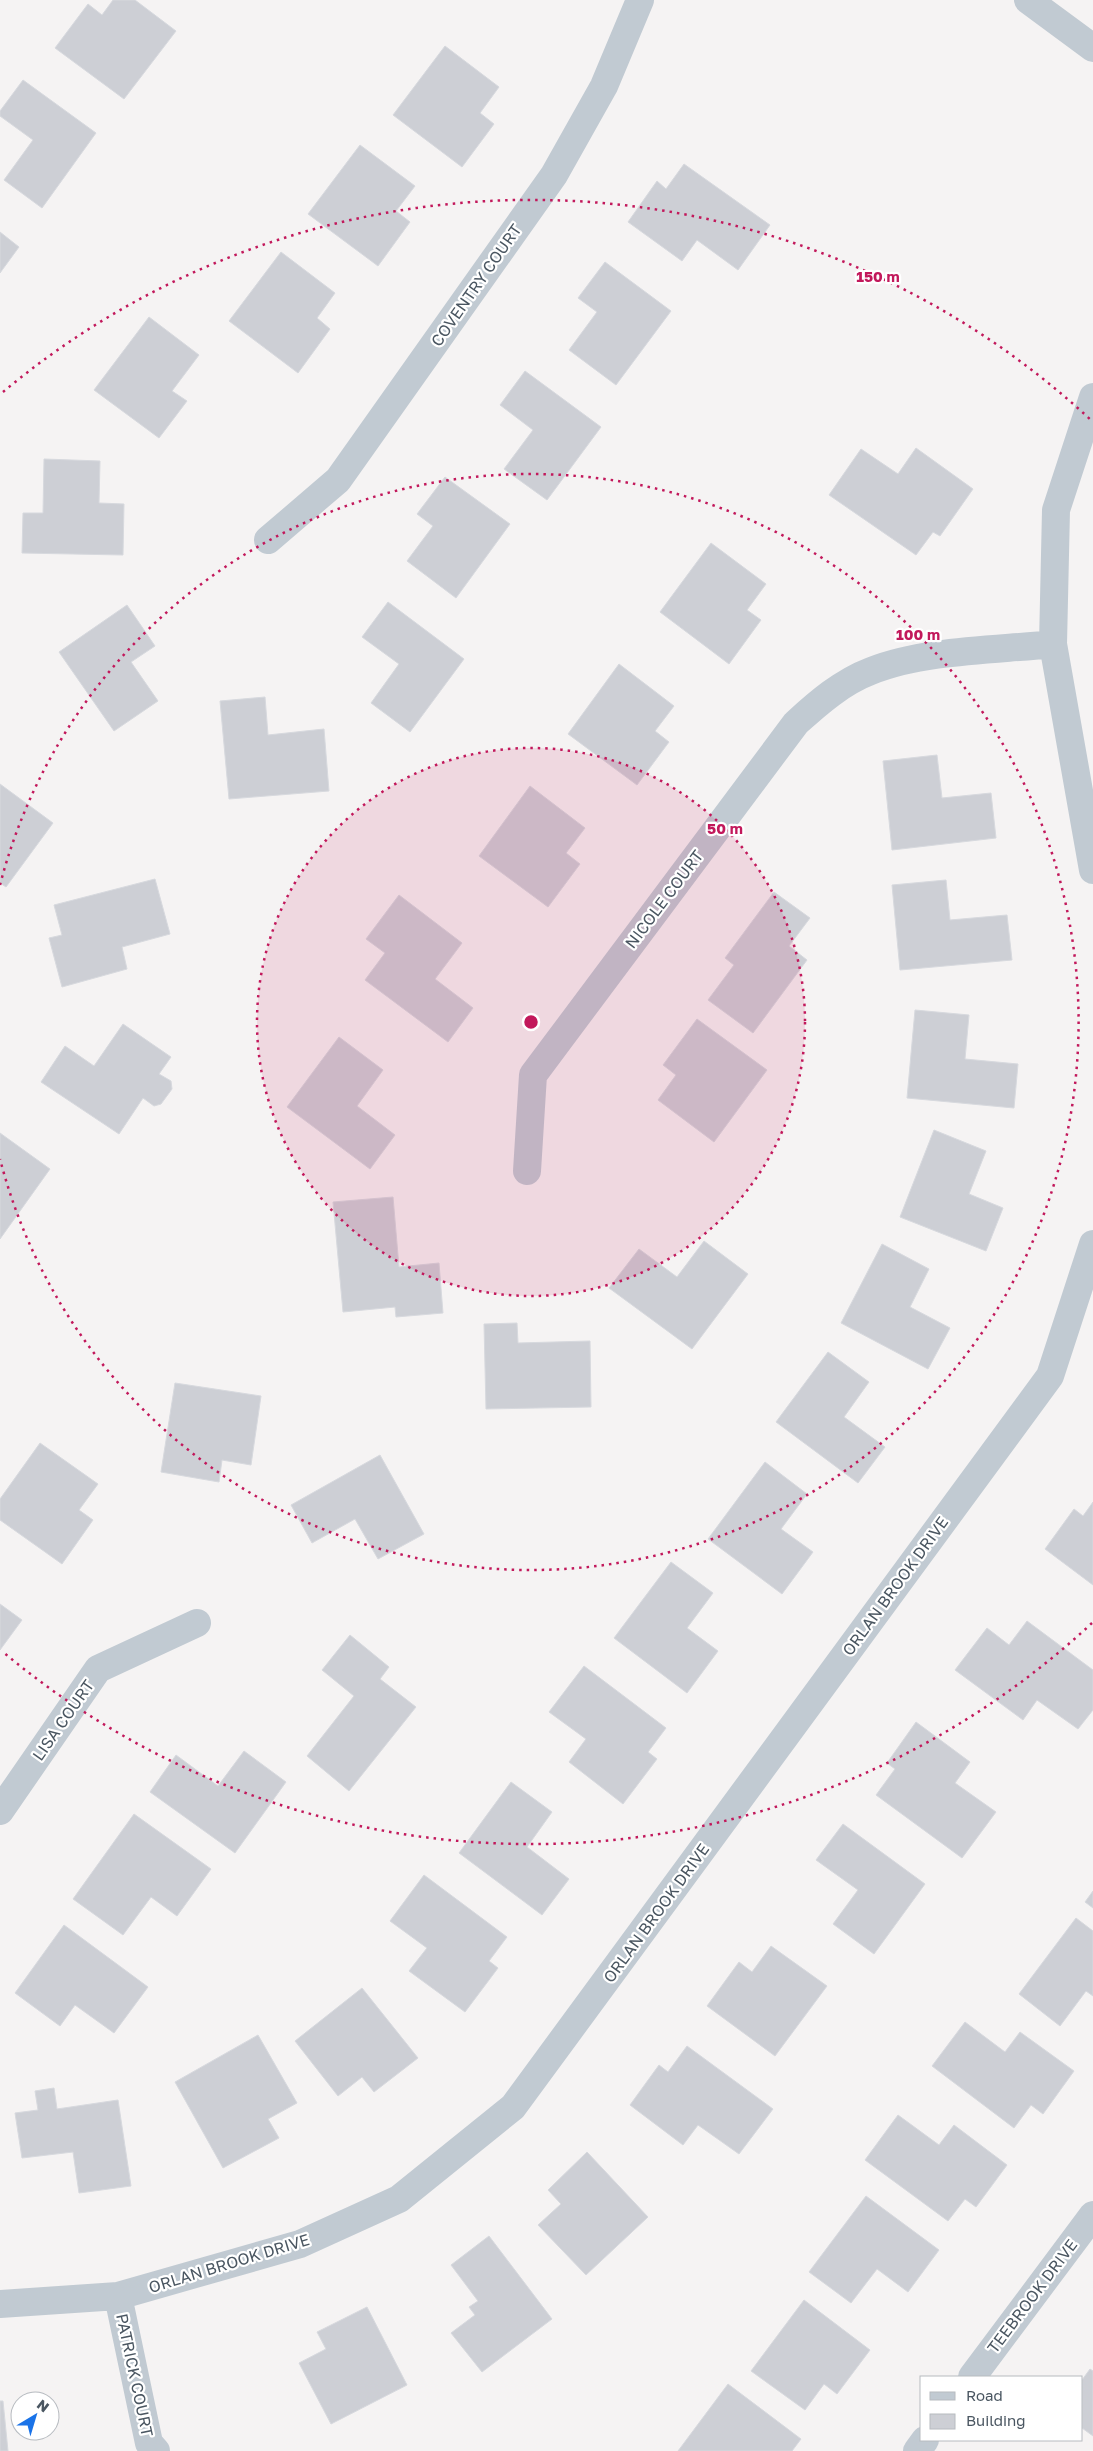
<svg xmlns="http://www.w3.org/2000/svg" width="1093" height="2451" font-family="'Golos Text',sans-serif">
	<rect width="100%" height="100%" fill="#f5f3f3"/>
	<path fill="#cdcfd5" stroke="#d7d9de" d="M 113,0 L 135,0 L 176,31 L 124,99 L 55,48 L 88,4 L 102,15 Z
		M 445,46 L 499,87 L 480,113 L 494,124 L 462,167 L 393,115 Z
		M 23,80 L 96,133 L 42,208 L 4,180 L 33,140 L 0,116 L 0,111 Z
		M 360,145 L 415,186 L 396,211 L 410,222 L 378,266 L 308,214 Z
		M 684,164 L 770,225 L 738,270 L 697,240 L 682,261 L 628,222 L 657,181 L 666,189 Z
		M 0,232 L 19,247 L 0,273 Z
		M 281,252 L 335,293 L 317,318 L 330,329 L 298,373 L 229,321 Z
		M 605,262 L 671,311 L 616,385 L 569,350 L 597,312 L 578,298 Z
		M 149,317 L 199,355 L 172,391 L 187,401 L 159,438 L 94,390 Z
		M 525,371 L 601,427 L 547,500 L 504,469 L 533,430 L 500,405 Z
		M 916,448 L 973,489 L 940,536 L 933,532 L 916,555 L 829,495 L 861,449 L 898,474 Z
		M 44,459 L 100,461 L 99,503 L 124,504 L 123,555 L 22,553 L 23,513 L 43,513 Z
		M 445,477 L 510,524 L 456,598 L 407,561 L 433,526 L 417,514 Z
		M 711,543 L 766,584 L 747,610 L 761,620 L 729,664 L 660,612 Z
		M 388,602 L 464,659 L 410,732 L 371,703 L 399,664 L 362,637 Z
		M 127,605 L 155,646 L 131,662 L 158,701 L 114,731 L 59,652 Z
		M 619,664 L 674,706 L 655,731 L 669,742 L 637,785 L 568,734 Z
		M 265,697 L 268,735 L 324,729 L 329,791 L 229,799 L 220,701 Z
		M 937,755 L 942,798 L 991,793 L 996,838 L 892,850 L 883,761 Z
		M 0,784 L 53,823 L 6,887 L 0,883 Z
		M 530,786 L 585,828 L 566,853 L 580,864 L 548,907 L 479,856 Z
		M 155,879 L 170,934 L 122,947 L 127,969 L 62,987 L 49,938 L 62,935 L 54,905 Z
		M 946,880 L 950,920 L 1007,915 L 1012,960 L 900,970 L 892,885 Z
		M 774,892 L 810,918 L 789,946 L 807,960 L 753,1033 L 708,1000 L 734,965 L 725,958 Z
		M 399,895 L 462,943 L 435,979 L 473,1008 L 448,1042 L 365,980 L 385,953 L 366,939 Z
		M 915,1010 L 969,1015 L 965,1059 L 1018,1064 L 1014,1108 L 907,1098 Z
		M 697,1019 L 767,1070 L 714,1142 L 658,1100 L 676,1075 L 663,1065 Z
		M 123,1024 L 171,1057 L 159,1074 L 171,1081 L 172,1089 L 161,1104 L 154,1106 L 143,1098 L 119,1134 L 41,1082 L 65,1046 L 94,1066 Z
		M 339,1037 L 383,1070 L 357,1106 L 395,1135 L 370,1169 L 287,1107 Z
		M 934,1130 L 986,1151 L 969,1194 L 1003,1208 L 986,1251 L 900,1217 Z
		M 0,1133 L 50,1169 L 0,1239 Z
		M 393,1197 L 399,1267 L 439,1263 L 443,1313 L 396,1317 L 395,1307 L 343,1312 L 333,1202 Z
		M 704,1241 L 748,1274 L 692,1349 L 609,1288 L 639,1249 L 677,1277 Z
		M 882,1244 L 929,1269 L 910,1307 L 950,1328 L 928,1369 L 841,1323 Z
		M 517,1323 L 518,1343 L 590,1341 L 591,1407 L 486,1409 L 484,1324 Z
		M 828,1352 L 869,1382 L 844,1417 L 885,1447 L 858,1483 L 776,1422 Z
		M 175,1383 L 261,1396 L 251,1465 L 222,1460 L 219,1482 L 161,1472 Z
		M 40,1443 L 98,1484 L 79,1510 L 93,1520 L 62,1564 L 0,1520 L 0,1499 Z
		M 380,1455 L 424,1534 L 378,1559 L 355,1519 L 312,1543 L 291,1505 Z
		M 765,1462 L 807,1494 L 781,1529 L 813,1552 L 782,1594 L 708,1539 Z
		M 1093,1502 L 1093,1585 L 1045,1549 L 1074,1509 L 1083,1516 Z
		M 671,1562 L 713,1593 L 687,1628 L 718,1651 L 687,1693 L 614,1638 Z
		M 0,1604 L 22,1620 L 0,1650 Z
		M 1027,1621 L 1093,1670 L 1093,1710 L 1078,1729 L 1037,1700 L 1023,1720 L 955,1670 L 987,1628 L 1009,1645 Z
		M 350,1635 L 389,1667 L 380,1679 L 416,1707 L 349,1791 L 307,1756 L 354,1696 L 322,1670 Z
		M 584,1666 L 666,1728 L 648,1752 L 657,1759 L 623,1804 L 569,1762 L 586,1739 L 549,1712 Z
		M 916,1722 L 970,1762 L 955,1783 L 996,1812 L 962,1858 L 876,1795 L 895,1769 L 887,1763 Z
		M 244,1751 L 286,1782 L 235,1853 L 150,1792 L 176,1755 L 218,1786 Z
		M 511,1782 L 552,1812 L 527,1847 L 569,1879 L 542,1915 L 459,1853 Z
		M 134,1814 L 211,1869 L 177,1916 L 151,1897 L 123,1935 L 73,1899 Z
		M 843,1824 L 925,1884 L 874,1954 L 833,1924 L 858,1890 L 816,1860 Z
		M 424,1875 L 507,1937 L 489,1961 L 498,1968 L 465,2012 L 409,1971 L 427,1948 L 390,1921 Z
		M 1093,1891 L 1093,1908 L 1085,1902 Z
		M 1076,1918 L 1093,1931 L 1093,1996 L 1086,1991 L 1060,2026 L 1019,1994 Z
		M 64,1925 L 148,1987 L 114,2033 L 75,2005 L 60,2026 L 15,1993 Z
		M 771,1946 L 827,1986 L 775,2056 L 707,2006 L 739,1962 L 752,1972 Z
		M 362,1988 L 418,2058 L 374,2092 L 362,2077 L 338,2096 L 295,2041 Z
		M 965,2022 L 1005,2052 L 1020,2032 L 1074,2071 L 1043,2114 L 1031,2105 L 1014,2128 L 932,2066 Z
		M 258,2035 L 297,2103 L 268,2119 L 279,2138 L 223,2168 L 175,2082 Z
		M 687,2046 L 773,2109 L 739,2154 L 698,2125 L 683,2145 L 630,2105 L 659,2065 L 668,2072 Z
		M 54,2088 L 57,2109 L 118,2100 L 131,2186 L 79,2193 L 73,2152 L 22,2158 L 15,2113 L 38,2110 L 35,2091 Z
		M 898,2115 L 939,2145 L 954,2125 L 1007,2165 L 976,2207 L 965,2199 L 948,2221 L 865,2160 Z
		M 587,2152 L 648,2217 L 586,2275 L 538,2225 L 561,2204 L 548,2190 Z
		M 866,2196 L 939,2250 L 908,2292 L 877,2269 L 851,2303 L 809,2272 Z
		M 489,2236 L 552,2319 L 482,2372 L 451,2333 L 475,2315 L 469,2307 L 478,2301 L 451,2265 Z
		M 804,2300 L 870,2350 L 837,2394 L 824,2384 L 805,2410 L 751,2371 Z
		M 367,2307 L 407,2385 L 331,2424 L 299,2363 L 326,2349 L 317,2332 Z
		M 1090,2369 L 1093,2371 L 1093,2436 L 1082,2428 L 1082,2380 Z
		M 728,2384 L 801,2439 L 792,2451 L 678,2451 Z
		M 0,2401 L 3,2401 L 8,2451 L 0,2451 Z"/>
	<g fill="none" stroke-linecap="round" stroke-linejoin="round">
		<path stroke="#c1cad2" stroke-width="28" d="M 1028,0 L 1093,48
			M 1093,397 L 1056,510 L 1053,644 L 1093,870
			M 268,540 L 338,480 L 554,175 L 604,86 L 640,0
			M 527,1171 L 533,1075 L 796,723 C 818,703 842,682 871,671 C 923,650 997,650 1053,644
			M 0,1811 L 98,1669 L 197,1623
			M 118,2296 L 149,2443 L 156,2451
			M 0,2304 L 118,2296 L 300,2244 L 399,2199 L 513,2107 L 1050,1376 L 1093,1244
			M 972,2377 L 1093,2215
			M 917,2451 L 925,2440"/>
	</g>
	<circle cx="531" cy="1022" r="274" fill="#c2185b" fill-opacity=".12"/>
	<g fill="none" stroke="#c2185b" stroke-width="2.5" stroke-dasharray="2.5 5">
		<circle cx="531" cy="1022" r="274"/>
		<path d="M0 885A548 548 0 1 1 0 1159"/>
		<path d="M1092 1623A822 822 0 0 1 3 1652M3 392A822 822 0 0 1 1092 421"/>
	</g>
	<g text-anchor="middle" stroke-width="4.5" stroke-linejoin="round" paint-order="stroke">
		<g font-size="16" fill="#4a5661" stroke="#fff">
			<text transform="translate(476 285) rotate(-55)" y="6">COVENTRY COURT</text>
			<text transform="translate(664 899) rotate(-53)" y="6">NICOLE COURT</text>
			<text transform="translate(895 1586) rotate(-54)" y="6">ORLAN BROOK DRIVE</text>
			<text transform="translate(63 1720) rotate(-55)" y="6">LISA COURT</text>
			<text transform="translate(656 1913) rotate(-54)" y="6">ORLAN BROOK DRIVE</text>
			<text transform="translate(229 2263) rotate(-17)" y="6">ORLAN BROOK DRIVE</text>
			<text transform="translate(1032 2296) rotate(-53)" y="6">TEEBROOK DRIVE</text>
			<text transform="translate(135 2375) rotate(78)" y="6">PATRICK COURT</text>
		</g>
	</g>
	<circle cx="531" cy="1022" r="8" fill="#c2185b" stroke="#fff" stroke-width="2.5"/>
	<g font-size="15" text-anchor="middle" font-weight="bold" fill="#c2185b" stroke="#fff" stroke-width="4.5" stroke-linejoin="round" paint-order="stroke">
		<text x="878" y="282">150 m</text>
		<text x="918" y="640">100 m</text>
		<text x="725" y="834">50 m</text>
	</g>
	<rect x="920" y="2376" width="162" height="65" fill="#ffffff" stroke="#b7bbc0"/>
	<rect x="930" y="2392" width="25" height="8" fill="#c1cad2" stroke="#b7bbc0"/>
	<text x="966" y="2401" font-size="15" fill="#4a5661">Road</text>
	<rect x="930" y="2414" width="25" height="15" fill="#cdcfd5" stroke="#b7bbc0"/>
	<text x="966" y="2426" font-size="15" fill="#4a5661">Building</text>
	<g transform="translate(35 2416) rotate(38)"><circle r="24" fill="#ffffff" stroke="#b7bbc0"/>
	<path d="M0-4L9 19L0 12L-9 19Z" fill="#1a73e8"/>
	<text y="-8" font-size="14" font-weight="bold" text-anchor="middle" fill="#4a5661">N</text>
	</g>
</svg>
